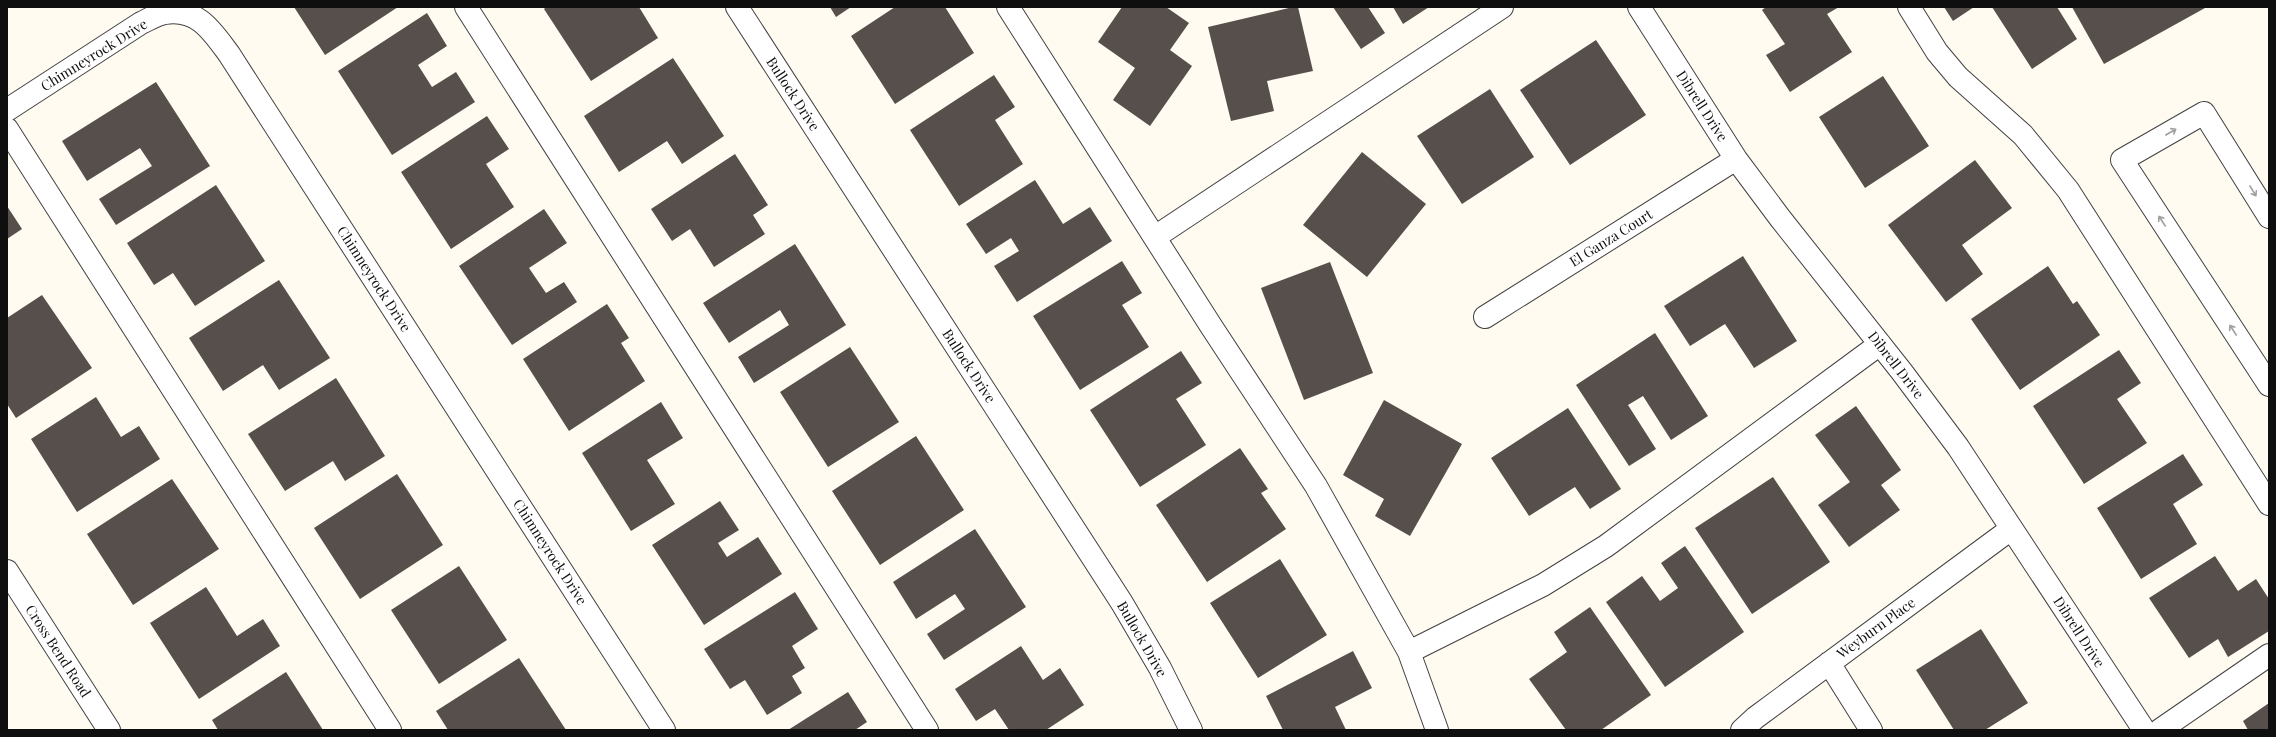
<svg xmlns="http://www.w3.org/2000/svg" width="2276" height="737" font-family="'Playfair Display',serif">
	<rect width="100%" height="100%" fill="#fffbf1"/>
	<path fill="#574f4b" d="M 294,7 L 398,7 L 325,55 Z
		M 546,7 L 639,7 L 658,38 L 591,81 L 544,9 Z
		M 830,7 L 851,7 L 836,17 Z
		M 895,7 L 945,7 L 974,53 L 895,104 L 851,36 Z
		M 1122,7 L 1166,7 L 1189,23 L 1170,50 L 1192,66 L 1150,126 L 1113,100 L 1135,68 L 1098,42 Z
		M 1293,7 L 1298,7 L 1313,71 L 1267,81 L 1274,111 L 1231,121 L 1208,27 Z
		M 1333,7 L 1368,7 L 1385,33 L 1361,49 Z
		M 1393,7 L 1429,7 L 1403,24 Z
		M 1766,7 L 1839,7 L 1827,14 L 1852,52 L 1790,92 L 1766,55 L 1785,44 L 1762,10 Z
		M 1944,7 L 1974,7 L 1953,21 Z
		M 1992,7 L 2057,7 L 2077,39 L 2032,69 Z
		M 2072,7 L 2204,7 L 2205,8 L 2104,64 Z
		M 427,13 L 447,46 L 418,65 L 432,87 L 456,72 L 475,102 L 392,155 L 338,71 Z
		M 1596,40 L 1646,115 L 1570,165 L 1520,90 Z
		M 673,58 L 724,136 L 682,164 L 667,141 L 619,172 L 584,116 Z
		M 994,75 L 1015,107 L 995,120 L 1023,164 L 959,206 L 910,130 Z
		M 1883,76 L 1929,146 L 1865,188 L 1819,117 Z
		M 156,82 L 210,166 L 116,225 L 99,199 L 152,166 L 140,148 L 87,181 L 62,141 Z
		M 1490,89 L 1534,157 L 1462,204 L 1417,136 Z
		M 487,116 L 509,149 L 486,164 L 514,207 L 451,249 L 401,172 Z
		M 1362,152 L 1426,204 L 1367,277 L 1303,225 Z
		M 735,154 L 768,205 L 753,215 L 765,234 L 714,267 L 690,229 L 672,241 L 651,209 Z
		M 1975,160 L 2012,208 L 1962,245 L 1983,274 L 1946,302 L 1888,225 Z
		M 1035,180 L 1063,224 L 1090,207 L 1112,241 L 1017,302 L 994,266 L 1019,251 L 1011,238 L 986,254 L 966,224 Z
		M 216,185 L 265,261 L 195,306 L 173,273 L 154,285 L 127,243 Z
		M 7,206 L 22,229 L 7,239 Z
		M 544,209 L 567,243 L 529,268 L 546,293 L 564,282 L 577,302 L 512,345 L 459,266 Z
		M 795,244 L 846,325 L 754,383 L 738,357 L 789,325 L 780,310 L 729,343 L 703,303 Z
		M 1743,256 L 1797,341 L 1754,368 L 1725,324 L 1690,346 L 1664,306 Z
		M 1122,261 L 1142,293 L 1122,305 L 1149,347 L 1080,390 L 1033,316 Z
		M 1330,262 L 1373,373 L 1304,400 L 1261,288 Z
		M 2048,266 L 2073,304 L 2077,301 L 2100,335 L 2020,390 L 1971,319 Z
		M 279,280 L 330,358 L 279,390 L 263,365 L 223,391 L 189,338 Z
		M 42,295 L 92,368 L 16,418 L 7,404 L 7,318 Z
		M 607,304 L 629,338 L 621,343 L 645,381 L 569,431 L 523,359 Z
		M 1655,333 L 1708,416 L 1671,440 L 1643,396 L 1628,405 L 1656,449 L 1629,466 L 1576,385 Z
		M 850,347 L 899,422 L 828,467 L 780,392 Z
		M 2119,350 L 2141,383 L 2117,399 L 2147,443 L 2084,484 L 2033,406 Z
		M 1181,351 L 1202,383 L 1176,399 L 1206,445 L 1140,487 L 1090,410 Z
		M 336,378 L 385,456 L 345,481 L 333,461 L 285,491 L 248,434 Z
		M 96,397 L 121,437 L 139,426 L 160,459 L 77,512 L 31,439 Z
		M 1384,400 L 1462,444 L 1410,536 L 1375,516 L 1384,499 L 1343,475 Z
		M 661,402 L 683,438 L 647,460 L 675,504 L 631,531 L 582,453 Z
		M 1856,406 L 1901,470 L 1881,485 L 1900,510 L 1849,547 L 1818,505 L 1850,482 L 1815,435 Z
		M 1568,408 L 1621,489 L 1590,509 L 1575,487 L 1529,516 L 1491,458 Z
		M 916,436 L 964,510 L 880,565 L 832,491 Z
		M 1240,448 L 1268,489 L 1261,493 L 1286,529 L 1207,582 L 1156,505 Z
		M 2183,454 L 2203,485 L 2173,504 L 2197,544 L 2141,579 L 2097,508 Z
		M 397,474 L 443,545 L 360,599 L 314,528 Z
		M 1773,477 L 1830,562 L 1752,614 L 1695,528 Z
		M 172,479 L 219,549 L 133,605 L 87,534 Z
		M 720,501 L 739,530 L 718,543 L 727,557 L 758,537 L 782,574 L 704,625 L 652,545 Z
		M 975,529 L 1026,607 L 944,660 L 927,634 L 965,609 L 955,594 L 916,619 L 893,582 Z
		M 1685,546 L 1744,632 L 1665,687 L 1606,602 L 1642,576 L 1660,601 L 1678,588 L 1661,563 Z
		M 2215,556 L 2238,591 L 2256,579 L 2269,599 L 2269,631 L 2228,657 L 2218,639 L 2189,658 L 2149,598 Z
		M 1280,559 L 1327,635 L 1258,678 L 1210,603 Z
		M 459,566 L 507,640 L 439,684 L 391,610 Z
		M 206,587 L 237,636 L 263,619 L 280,646 L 199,699 L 150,623 Z
		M 795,592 L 818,629 L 792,646 L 805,668 L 792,676 L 802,693 L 767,715 L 745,680 L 730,689 L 704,649 Z
		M 1590,607 L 1651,695 L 1601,730 L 1566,730 L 1529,679 L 1567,652 L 1554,632 Z
		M 1981,629 L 2028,703 L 1985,730 L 1954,730 L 1916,670 Z
		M 1021,646 L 1043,680 L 1060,668 L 1084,705 L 1046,730 L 1009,730 L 995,709 L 976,721 L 955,689 Z
		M 1353,651 L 1372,688 L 1335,707 L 1346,730 L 1283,730 L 1266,696 Z
		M 519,658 L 566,730 L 448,730 L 436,711 Z
		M 286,672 L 323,730 L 218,730 L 212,720 Z
		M 848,692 L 867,722 L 855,730 L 788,730 Z
		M 2269,703 L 2269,730 L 2248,730 L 2243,721 Z"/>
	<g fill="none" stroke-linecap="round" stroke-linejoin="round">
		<defs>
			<path id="minor" d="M 466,7 L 927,730
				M 737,7 L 1122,603 L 1160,668 L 1191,730
				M 1008,7 L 1211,326 L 1316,486 L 1409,652 L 1437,730
				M 1639,7 L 1736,159 L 1780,218 L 1902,372 L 1958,447 L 2144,730
				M 1909,7 L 1937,52 L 1958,77 L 2023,135 L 2068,190 L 2269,504
				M 7,110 L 141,23 C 148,20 157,14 165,13 C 198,8 212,31 229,54 L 664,730
				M 7,129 L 390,730
				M 2269,217 L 2204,113 L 2122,160 L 2269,385
				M 1155,237 L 1502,7
				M 1485,317 L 1736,159
				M 7,571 L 109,730
				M 1409,652 L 1543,585 L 1606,546 L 1880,344
				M 1829,663 L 1871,730
				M 1742,730 L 1755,718 L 2011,529
				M 2160,730 L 2269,655"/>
		</defs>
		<use href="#minor" stroke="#424242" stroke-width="24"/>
		<use href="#minor" stroke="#fff" stroke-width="22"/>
	</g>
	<defs><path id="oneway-shaft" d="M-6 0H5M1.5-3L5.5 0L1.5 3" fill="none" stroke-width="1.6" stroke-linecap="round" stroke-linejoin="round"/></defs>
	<g stroke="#9f9f9f">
		<use href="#oneway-shaft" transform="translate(2171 132) rotate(-30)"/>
		<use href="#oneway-shaft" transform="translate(2253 191) rotate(58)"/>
		<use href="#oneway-shaft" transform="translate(2162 221) rotate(-123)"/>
		<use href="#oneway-shaft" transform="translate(2233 330) rotate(-123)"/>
	</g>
	<g text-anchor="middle" stroke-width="4" stroke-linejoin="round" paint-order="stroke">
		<g font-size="14" fill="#0f0f0f" stroke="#fff">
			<text transform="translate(94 55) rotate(-32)" y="5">Chimneyrock Drive</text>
			<text transform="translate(793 94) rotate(57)" y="5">Bullock Drive</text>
			<text transform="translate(1702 106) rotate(57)" y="5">Dibrell Drive</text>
			<text transform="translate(1611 238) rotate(-32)" y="5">El Ganza Court</text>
			<text transform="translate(374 279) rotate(57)" y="5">Chimneyrock Drive</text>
			<text transform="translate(1896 365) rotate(52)" y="5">Dibrell Drive</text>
			<text transform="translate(969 366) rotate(57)" y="5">Bullock Drive</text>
			<text transform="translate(550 552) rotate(57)" y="5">Chimneyrock Drive</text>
			<text transform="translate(1876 628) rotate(-36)" y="5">Weyburn Place</text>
			<text transform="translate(2079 632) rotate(57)" y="5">Dibrell Drive</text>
			<text transform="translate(1142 639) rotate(60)" y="5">Bullock Drive</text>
			<text transform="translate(58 651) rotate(57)" y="5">Cross Bend Road</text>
		</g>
	</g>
	<rect width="2276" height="737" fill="none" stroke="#0f0f0f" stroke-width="16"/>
</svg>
